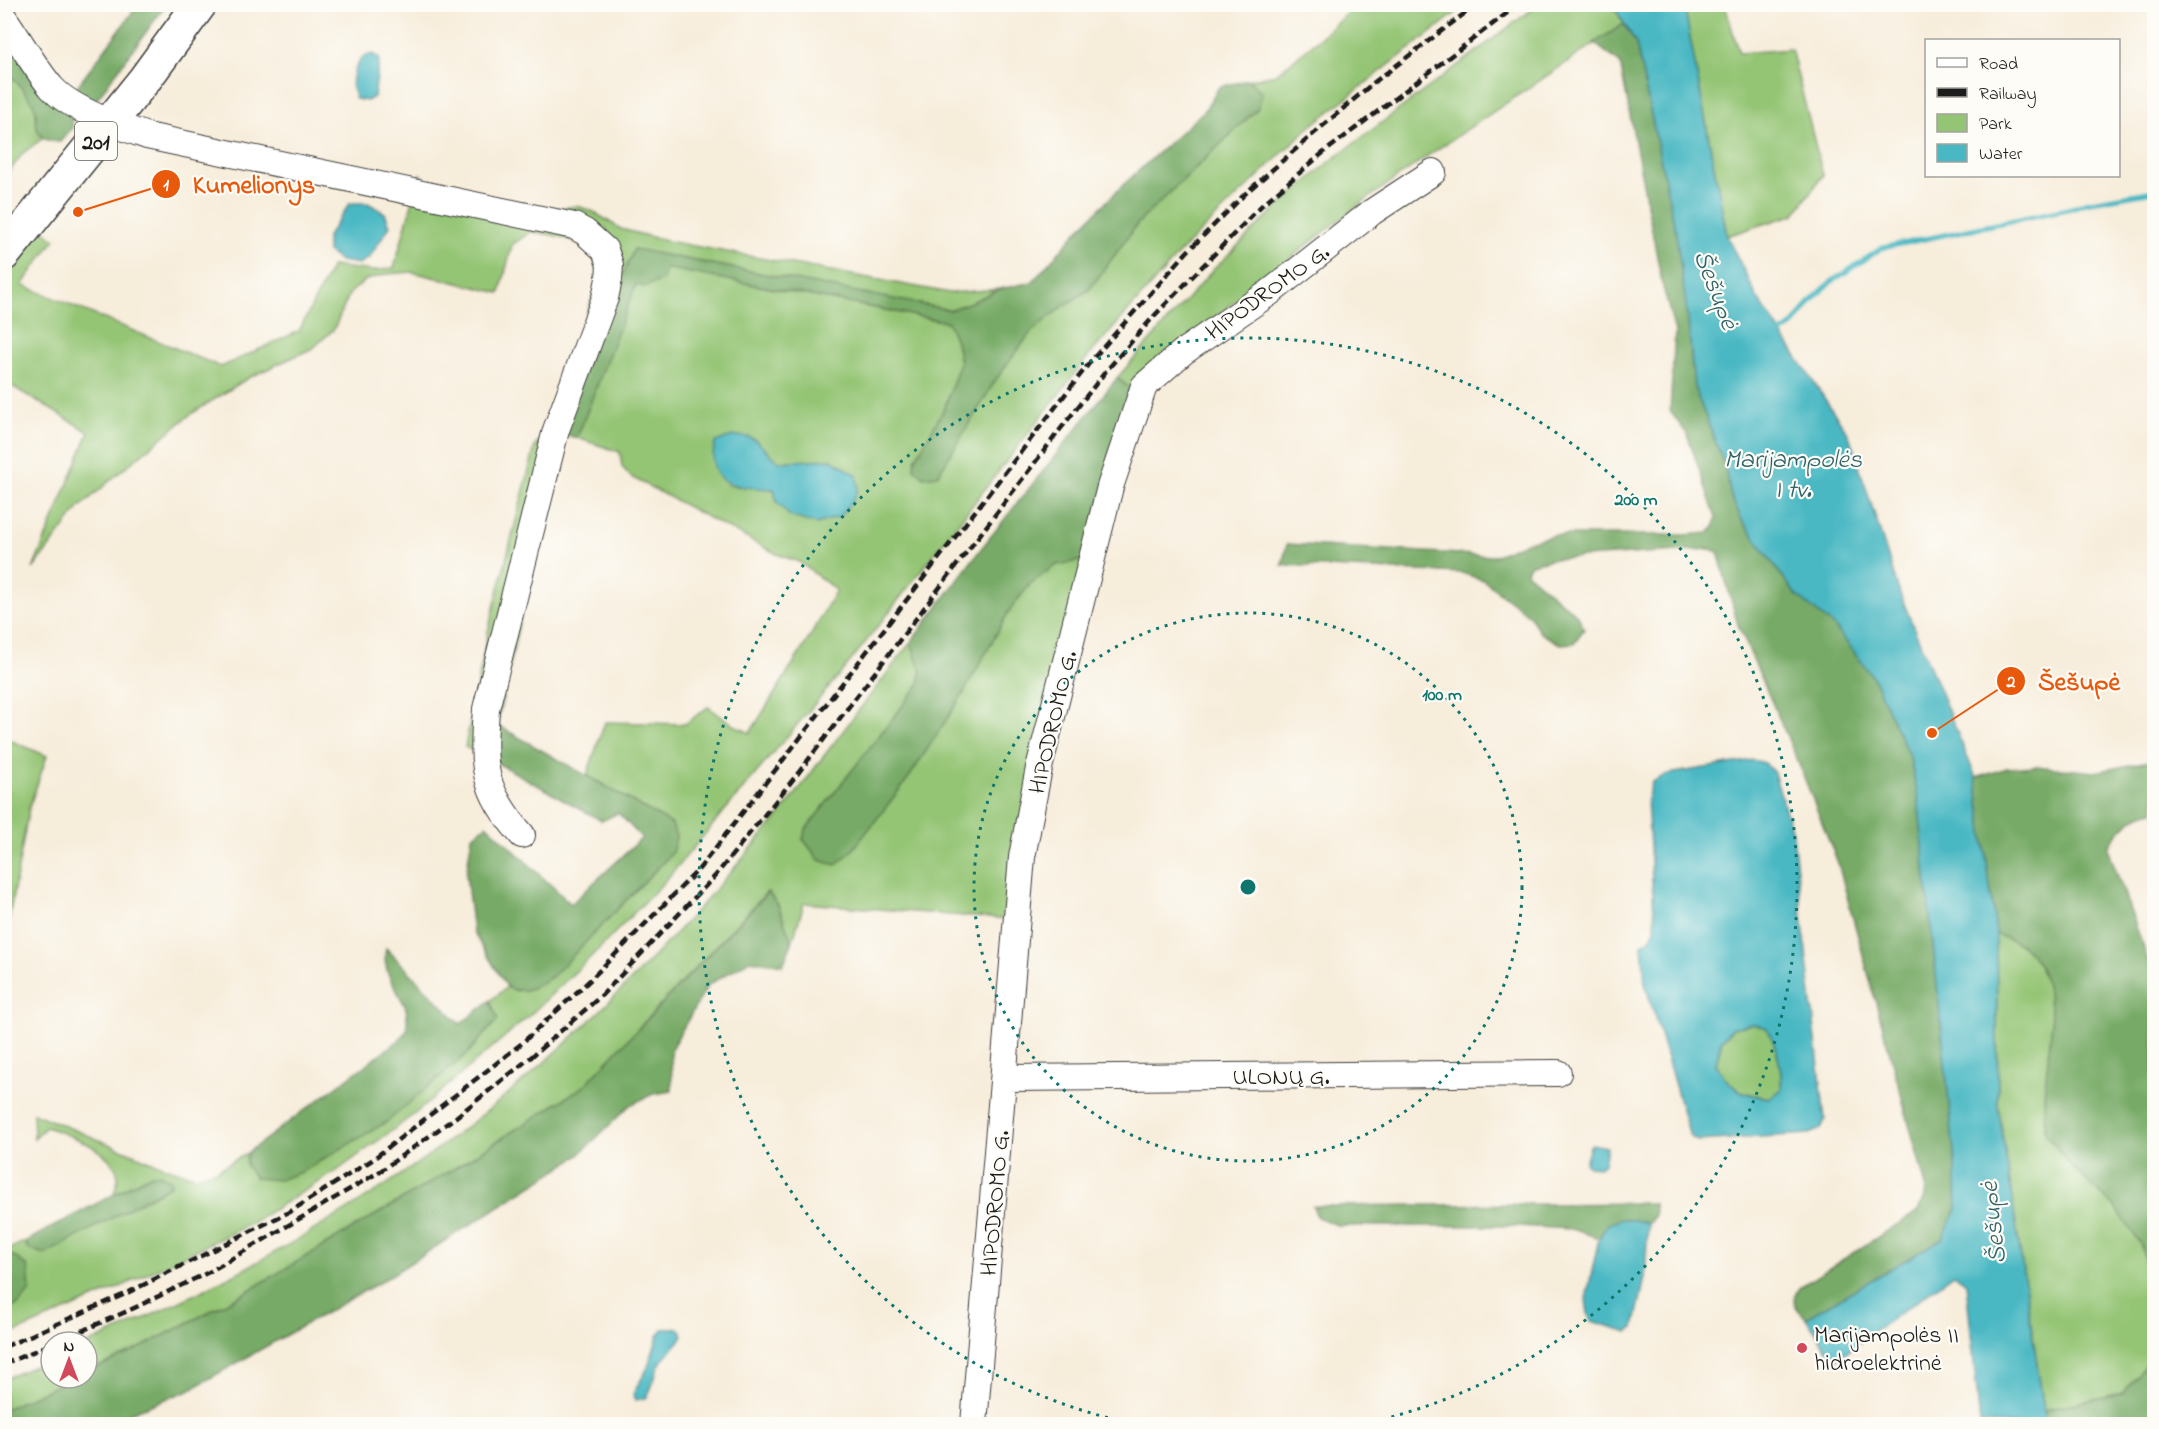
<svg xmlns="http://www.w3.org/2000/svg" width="2159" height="1429" font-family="'Indie Flower',sans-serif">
	<rect width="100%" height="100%" fill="#fdfcf7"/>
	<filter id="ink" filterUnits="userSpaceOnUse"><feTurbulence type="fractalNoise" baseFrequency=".0167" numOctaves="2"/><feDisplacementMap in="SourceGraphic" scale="12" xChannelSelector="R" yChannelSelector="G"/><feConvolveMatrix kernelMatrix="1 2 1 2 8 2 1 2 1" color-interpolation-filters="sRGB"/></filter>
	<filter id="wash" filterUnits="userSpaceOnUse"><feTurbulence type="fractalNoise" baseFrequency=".008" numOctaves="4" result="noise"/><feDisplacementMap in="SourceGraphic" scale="24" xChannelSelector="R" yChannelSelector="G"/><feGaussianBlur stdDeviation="1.35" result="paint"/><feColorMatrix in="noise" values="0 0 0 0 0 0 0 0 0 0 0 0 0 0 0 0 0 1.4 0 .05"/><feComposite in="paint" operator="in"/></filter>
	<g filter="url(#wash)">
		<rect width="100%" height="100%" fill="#f7eddb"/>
		<path fill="#94c575" stroke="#587048" stroke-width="1.5" fill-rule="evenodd" d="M 1356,5 L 1466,5 L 1307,129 L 1183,249 L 1087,358 L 850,662 L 700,840 L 665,881 L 600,948 L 530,1015 L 416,1113 L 337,1171 L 250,1224 L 114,1290 L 5,1337 L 4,1311 L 19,1304 L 14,1256 L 5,1256 L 5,1251 L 28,1240 L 26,1245 L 152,1174 L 114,1194 C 115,1189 117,1184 118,1180 C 119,1151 67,1134 46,1127 L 34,1138 L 33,1113 L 165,1167 L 194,1176 L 217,1170 L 247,1153 L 246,1166 L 301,1172 L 386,1122 L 468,1053 L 497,1019 L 490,1001 L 507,987 L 517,991 L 671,824 L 587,775 L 605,722 L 685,724 L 708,707 L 734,725 L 750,733 L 808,640 L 836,590 L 799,562 L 777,554 L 631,477 L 622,467 L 620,452 L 577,438 L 636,283 L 665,268 L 948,322 L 956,341 L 960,362 L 945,407 L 915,460 L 914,468 L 997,378 L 1031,332 L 1062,307 L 1089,290 L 1138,223 L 1258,108 L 1262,92 L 1248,80 L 1276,74 L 1314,43 ZM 734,436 L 749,437 L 755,440 L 779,462 L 831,459 L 777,502 L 774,489 L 727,485 L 723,439 Z
			M 1538,5 L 1613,5 L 1624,24 L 1429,155 L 1360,204 L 1155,364 L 1130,388 L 1117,378 L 1212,271 L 1270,214 L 1328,163 Z
			M 1684,5 L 1725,5 L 1739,53 L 1791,49 L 1823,175 L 1795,214 L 1727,236 Z
			M 4,71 C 13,76 35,102 36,112 C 39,125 35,125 43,138 L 23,153 L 5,177 Z
			M 420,174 L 430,186 L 549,210 L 577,206 L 592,211 L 621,229 L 667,241 L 950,293 L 1000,289 L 974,301 L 950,310 L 634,249 L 561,433 L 497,725 L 492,760 L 465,747 L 488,631 L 535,446 L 546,432 L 599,277 C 597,272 597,263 594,259 C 582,238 552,234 531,232 L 512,245 L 500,293 L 412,272 L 387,274 L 366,280 L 350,293 L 334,329 L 313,348 L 248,378 L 191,414 L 121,471 L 79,508 L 33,569 L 89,432 L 5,382 L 5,272 L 34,232 L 41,229 L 55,239 L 22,285 L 221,367 L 299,331 L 332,266 L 373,271 L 394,268 Z
			M 1084,560 L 1012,920 L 804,903 L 792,943 L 778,905 L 767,892 L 583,1087 L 458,1166 L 243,1294 L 138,1349 L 87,1372 L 87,1344 C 217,1288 343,1221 456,1135 C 573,1047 676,938 770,826 C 787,807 802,786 817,765 C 848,724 880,683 911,642 L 921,672 L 919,685 L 806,829 L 803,839 L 963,694 L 1009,611 L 1030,584 L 1056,565 Z
			M 5,738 L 47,756 L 29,808 L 5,940 Z
			M 1996,934 L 2022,945 L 2037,961 L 2047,985 L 2052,1022 L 2044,1098 L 2069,1164 L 2117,1209 L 2141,1245 L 2154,1302 L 2154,1340 L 2150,1359 L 2123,1393 L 2044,1410 L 1998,1105 Z
			M 1752,1024 L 1767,1028 C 1777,1048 1783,1068 1781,1090 L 1769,1098 C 1740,1094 1731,1090 1716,1064 L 1722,1041 L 1733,1028 Z
			M 51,1359 L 51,1378 L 74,1378 L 5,1409 L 4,1379 Z"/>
		<path fill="#7a6" stroke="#4a6341" stroke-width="1.5" d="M 138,5 L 166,5 L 96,100 L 67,100 L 73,127 L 60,142 C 48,142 38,138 36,125 C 35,121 37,116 36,111 C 34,101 13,76 5,71 L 4,18 L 67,100 Z
			M 1624,24 L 1636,43 L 1676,232 L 1688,319 L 1694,387 L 1724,463 L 1731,496 L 1742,520 L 1796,595 L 1835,627 L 1873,677 L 1910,758 L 1918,797 L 1955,1162 L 1957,1209 L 1942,1239 L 1806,1318 C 1795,1306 1790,1304 1798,1288 L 1917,1212 L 1925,1197 L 1926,1186 L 1838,863 L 1796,757 L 1738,625 L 1718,552 L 1710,549 L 1552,559 L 1531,564 L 1526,572 L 1578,616 L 1584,629 L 1574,643 L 1560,644 L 1540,633 L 1530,616 L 1513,603 L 1483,580 L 1462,573 L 1282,565 L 1287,544 L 1494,556 L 1527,542 L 1555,535 L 1685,535 L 1708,533 L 1714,527 L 1716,518 L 1687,434 L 1670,411 L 1675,332 L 1662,283 L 1620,63 L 1594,43 Z
			M 1248,80 L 1262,92 L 1258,108 L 1138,223 L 1089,290 L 1062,307 L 1031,332 L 997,378 L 938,475 L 924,477 L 914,468 L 915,460 L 945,407 L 960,362 L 956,341 L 948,322 L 666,268 L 663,280 L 643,287 L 636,284 L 577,438 L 561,433 L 609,307 L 634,249 L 950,310 L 974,301 L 1000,289 L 1032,282 L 1082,226 L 1124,184 L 1205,110 L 1219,87 Z
			M 1117,378 L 1130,388 L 1084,560 L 1056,565 L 1030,584 L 1009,611 L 963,694 L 910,776 L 852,851 L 836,865 L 819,860 L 803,839 L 806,829 L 919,685 L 921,672 L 911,642 L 980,550 Z
			M 497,725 L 672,824 L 676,837 L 672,853 L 553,976 C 537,985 526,996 507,987 L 473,932 L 466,875 L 472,836 L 487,825 L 571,904 L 642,838 L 618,813 L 602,821 L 492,760 Z
			M 2154,760 L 2154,811 C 2132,815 2119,829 2108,848 L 2154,977 L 2154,1302 L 2141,1245 L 2117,1209 L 2069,1164 L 2045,1133 L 2044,1098 L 2052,1022 L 2047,985 L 2037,961 L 2022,945 L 1996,934 L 1976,778 L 2007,768 L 2035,766 L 2095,772 Z
			M 768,892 L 778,905 L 792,943 L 783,965 L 750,960 L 708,985 L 671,1049 L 672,1091 L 653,1094 L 630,1105 L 578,1156 L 382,1281 L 189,1390 L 102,1424 L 5,1424 L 5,1409 L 74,1378 L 87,1378 L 87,1372 L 138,1349 L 243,1294 L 458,1166 L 583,1087 Z
			M 386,948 L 460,1024 L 490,1001 L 498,1019 L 468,1053 L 387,1122 L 301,1172 L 279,1180 L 255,1178 L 246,1166 L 247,1153 L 398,1041 L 407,1030 C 407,1023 408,1013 405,1006 C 396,986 381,972 386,948 Z
			M 152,1174 L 160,1174 L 171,1181 L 170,1186 L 46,1254 L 30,1250 L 26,1245 L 28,1240 Z
			M 1654,1203 L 1655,1215 L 1648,1224 L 1640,1221 L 1608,1224 L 1599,1238 L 1572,1229 L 1518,1226 L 1339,1226 L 1317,1217 L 1313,1206 Z
			M 5,1256 L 14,1256 L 28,1267 L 30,1291 L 19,1304 L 5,1311 Z
			M 2154,1340 L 2154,1424 L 2046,1424 L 2044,1410 L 2123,1393 L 2150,1359 Z"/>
		<path fill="#4ab8c3" stroke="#336a70" stroke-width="1.5" fill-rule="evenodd" d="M 1613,5 L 1684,5 L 1727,236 L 1757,297 L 1849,435 L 1900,594 L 1976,778 L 1996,934 L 1998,1105 L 2046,1424 L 1980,1424 L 1966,1283 L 1954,1274 L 1834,1361 L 1806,1318 L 1942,1239 L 1957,1209 L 1955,1162 L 1918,797 L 1910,758 L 1873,677 L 1835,627 L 1796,595 L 1742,520 L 1731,496 L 1724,463 L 1694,387 L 1688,319 L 1676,233 L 1636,43 Z
			M 372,54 L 379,58 L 379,63 L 374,97 L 367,101 L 356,99 C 348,85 353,71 361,58 Z
			M 350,203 L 368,203 L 385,213 L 390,226 L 369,258 L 359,264 L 340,261 L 327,251 L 327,237 Z
			M 734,436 L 749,437 L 755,440 L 779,462 L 831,459 L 857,475 L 858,490 L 853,500 L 839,517 L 816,524 L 790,516 L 777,502 L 774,489 C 740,487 704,489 715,443 L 723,439 Z
			M 1753,760 L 1765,763 L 1774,773 L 1793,835 L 1825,1120 L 1821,1129 L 1809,1134 L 1698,1141 L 1690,1137 L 1645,983 L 1642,944 L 1650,939 L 1655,929 L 1647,799 L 1652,782 L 1668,774 ZM 1752,1024 L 1767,1028 C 1777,1048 1783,1068 1781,1090 L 1769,1098 C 1740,1094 1731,1090 1716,1064 L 1721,1041 L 1732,1028 Z
			M 1592,1144 L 1607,1147 L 1604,1164 L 1599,1167 L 1588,1166 L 1585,1163 L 1590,1146 Z
			M 1622,1219 L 1640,1221 L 1648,1224 L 1645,1278 L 1634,1328 L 1628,1332 L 1591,1321 L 1588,1314 L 1586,1299 L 1599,1238 L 1608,1224 Z
			M 675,1328 L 681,1330 L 683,1335 C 678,1347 664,1354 659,1366 C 654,1377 653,1388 646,1398 L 636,1400 L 633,1394 L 648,1367 L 658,1336 L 663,1329 Z"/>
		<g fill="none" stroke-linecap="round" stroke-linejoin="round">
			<path stroke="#4ab8c3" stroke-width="5" d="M 1776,337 L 1794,324 L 1812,300 L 1831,282 L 1882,248 L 2072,208 L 2085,203 L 2154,191"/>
		</g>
	</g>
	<g filter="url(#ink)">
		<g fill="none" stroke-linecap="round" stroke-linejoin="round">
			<defs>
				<path id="minor" d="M 4,18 C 19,39 36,70 52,88 C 72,110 119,126 147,136 L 574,226 L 585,232 L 605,250 L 610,265 L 609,279 L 605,298 L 556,430 L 486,709 C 482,767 482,789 522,835
					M 1005,1078 L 1558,1073
					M 974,1424 L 1022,857 L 1039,768 L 1110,487 L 1144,386 L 1183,352 L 1269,293 L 1372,212 L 1433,172"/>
				<path id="major" d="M 4,254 L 145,79 L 200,4"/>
			</defs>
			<use href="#minor" stroke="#3d3b39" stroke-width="28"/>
			<use href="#major" stroke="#3d3b39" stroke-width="36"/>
			<use href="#minor" stroke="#fff" stroke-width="26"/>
			<use href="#major" stroke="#fff" stroke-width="33"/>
			<path stroke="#1c1c1c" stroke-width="4.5" stroke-dasharray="9 4.5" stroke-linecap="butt" d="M 56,1342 L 130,1310 L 209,1272 L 379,1172 L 456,1117 L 530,1058 L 602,995 L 716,875 L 799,772 L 1059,431 L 1106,371 L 1155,315 L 1263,204 L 1323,153 L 1519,4
				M 4,1347 L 123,1295 L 291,1211 L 372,1160 L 521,1044 L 590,980 L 699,869 L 1091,361 L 1187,252 L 1248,191 L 1312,135 L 1372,84 L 1477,4
				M 4,1364 L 51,1344"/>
		</g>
	</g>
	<g fill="none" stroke="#0f766e" stroke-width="3" stroke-dasharray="3 6">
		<circle cx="1248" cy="887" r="274"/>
		<path d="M1134 1424A549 549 0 1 1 1362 1424"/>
	</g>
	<circle fill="#d1495b" stroke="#fdfcf7" stroke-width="2" cx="1802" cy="1348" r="6"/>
	<g text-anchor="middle" stroke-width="4.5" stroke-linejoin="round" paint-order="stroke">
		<rect fill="#fdfcf7" stroke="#605f5e" stroke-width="1.5" x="75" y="122" width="42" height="38" rx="4.5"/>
		<g font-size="22" font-weight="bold" fill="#1c1c1c">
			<text x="96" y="149">201</text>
		</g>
		<g font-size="24" fill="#1c1c1c" stroke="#fdfcf7">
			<text transform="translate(1267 291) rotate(-36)" y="8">HIPODROMO G.</text>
			<text transform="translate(1052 722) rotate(-77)" y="8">HIPODROMO G.</text>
			<text x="1281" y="1084">ULONŲ G.</text>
			<text transform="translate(994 1203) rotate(-85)" y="8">HIPODROMO G.</text>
		</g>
		<g font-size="24" fill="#1c1c1c" stroke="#fdfcf7" text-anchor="start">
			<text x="1814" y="1342">Marijampolės II<tspan x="1814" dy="28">hidroelektrinė</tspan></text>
		</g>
		<g font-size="26" font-style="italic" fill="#316267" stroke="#fdfcf7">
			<text transform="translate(1717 289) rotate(69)" y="9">Šešupė</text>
			<text x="1793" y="467">Marijampolės<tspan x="1793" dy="30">I tv.</tspan></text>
			<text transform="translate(1992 1223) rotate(-96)" y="9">Šešupė</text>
		</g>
	</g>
	<circle cx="1248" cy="887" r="9" fill="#0f766e" stroke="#fdfcf7" stroke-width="3"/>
	<g font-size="18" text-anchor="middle" font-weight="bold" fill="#0f766e" stroke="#fdfcf7" stroke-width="4.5" stroke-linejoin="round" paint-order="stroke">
		<text x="1636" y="505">200 m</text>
		<text x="1442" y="700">100 m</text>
	</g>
	<path fill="none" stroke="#e8590c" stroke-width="2" d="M78 212L166 184M1932 733L2011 681"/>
	<g fill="#e8590c" stroke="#fdfcf7" stroke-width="2">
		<circle cx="78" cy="212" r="6"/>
		<circle cx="1932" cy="733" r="6"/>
		<circle cx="166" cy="184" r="15"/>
		<circle cx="2011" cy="681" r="15"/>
	</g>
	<g font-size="18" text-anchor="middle" font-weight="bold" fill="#fff">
		<text x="166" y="190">1</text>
		<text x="2011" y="687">2</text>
	</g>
	<g font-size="26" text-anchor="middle" font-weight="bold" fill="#e8590c" stroke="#fdfcf7" stroke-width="4.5" stroke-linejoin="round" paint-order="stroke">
		<text x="254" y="193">Kumelionys</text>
		<text x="2079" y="690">Šešupė</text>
	</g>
	<rect width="2159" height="1429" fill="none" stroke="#fdfcf7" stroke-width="24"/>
	<rect x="1925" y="39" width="195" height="138" fill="#fdfcf7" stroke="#a3a29f" stroke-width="1.5"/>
	<rect x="1937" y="58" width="30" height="9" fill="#ffffff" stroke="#a3a29f" stroke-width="1.5"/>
	<text x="1979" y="69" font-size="18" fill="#1c1c1c">Road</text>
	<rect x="1937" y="88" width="30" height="9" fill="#1c1c1c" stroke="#a3a29f" stroke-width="1.5"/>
	<text x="1979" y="99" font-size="18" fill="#1c1c1c">Railway</text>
	<rect x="1937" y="114" width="30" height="18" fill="#94c575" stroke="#a3a29f" stroke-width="1.5"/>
	<text x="1979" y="129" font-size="18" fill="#1c1c1c">Park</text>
	<rect x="1937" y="144" width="30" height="18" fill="#4ab8c3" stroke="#a3a29f" stroke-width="1.5"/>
	<text x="1979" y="159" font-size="18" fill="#1c1c1c">Water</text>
	<g transform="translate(69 1360)"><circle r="28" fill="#fdfcf7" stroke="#a3a29f" stroke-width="1.5"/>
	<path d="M0-4.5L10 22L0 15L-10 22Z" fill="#d1495b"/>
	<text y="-9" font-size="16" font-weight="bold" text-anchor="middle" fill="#1c1c1c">N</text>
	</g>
</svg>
